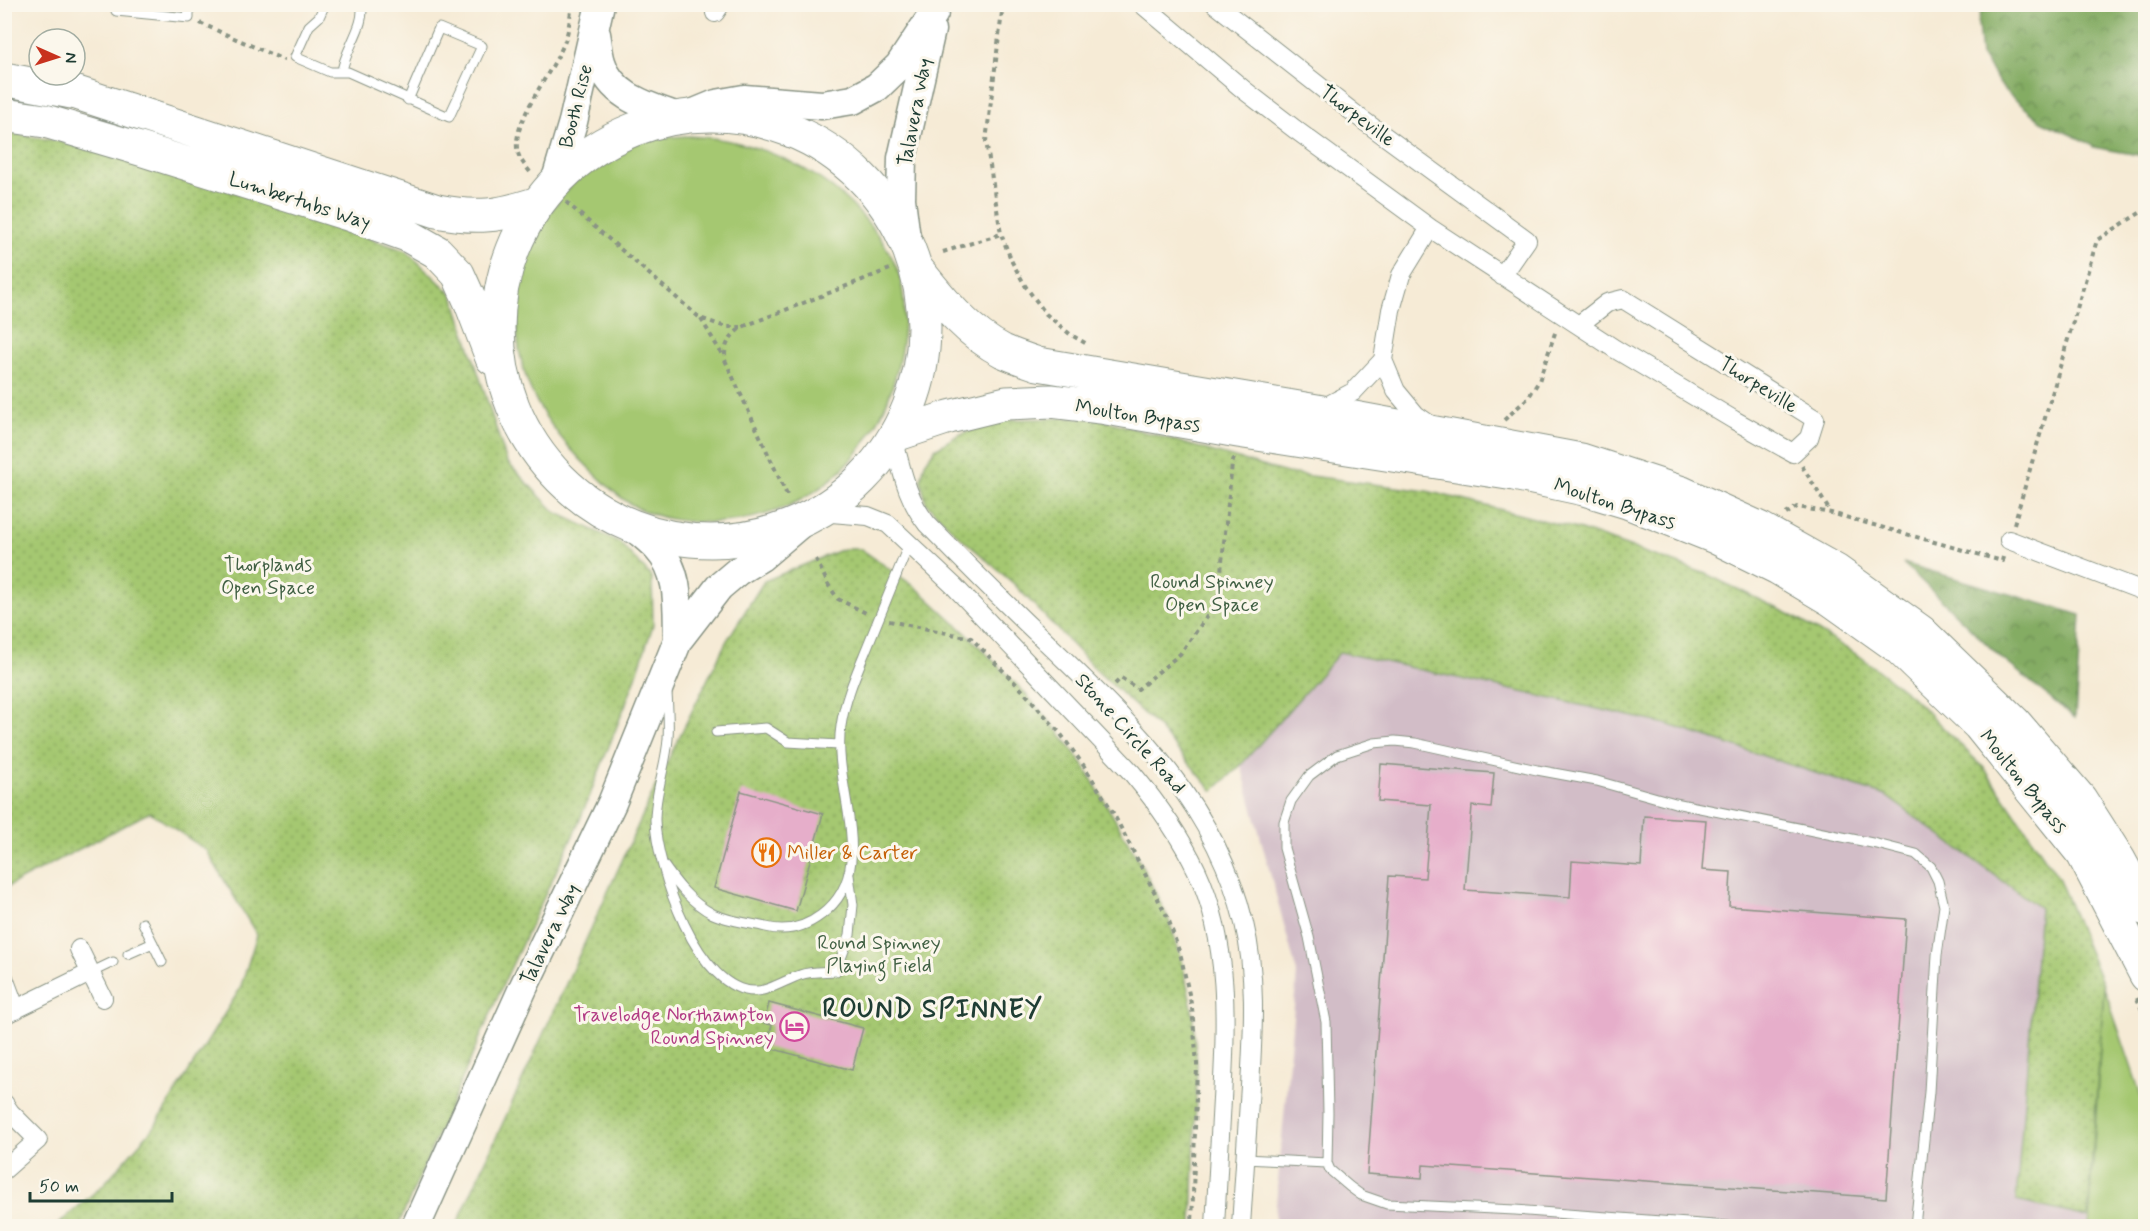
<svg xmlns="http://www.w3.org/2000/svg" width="2150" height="1231" font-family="Mynerve,sans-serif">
	<defs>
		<pattern id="forest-crowns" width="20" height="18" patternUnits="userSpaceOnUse" patternTransform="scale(1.5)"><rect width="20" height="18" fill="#84ac63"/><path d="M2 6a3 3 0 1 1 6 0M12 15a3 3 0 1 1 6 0" fill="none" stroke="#6b8d52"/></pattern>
		<pattern id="park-dots" width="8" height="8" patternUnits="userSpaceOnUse" patternTransform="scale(1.5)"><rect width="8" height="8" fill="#a5c871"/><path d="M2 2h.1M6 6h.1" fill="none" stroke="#86a45e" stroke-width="1.8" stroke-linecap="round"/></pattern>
	</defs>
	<rect width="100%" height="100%" fill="#fbf7ec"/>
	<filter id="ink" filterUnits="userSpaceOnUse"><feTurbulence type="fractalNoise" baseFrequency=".0167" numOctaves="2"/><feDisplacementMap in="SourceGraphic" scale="12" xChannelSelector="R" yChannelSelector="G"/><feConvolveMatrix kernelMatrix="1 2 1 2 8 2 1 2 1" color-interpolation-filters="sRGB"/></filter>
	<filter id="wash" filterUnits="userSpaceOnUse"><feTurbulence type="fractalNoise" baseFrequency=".008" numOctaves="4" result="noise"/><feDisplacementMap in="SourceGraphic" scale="24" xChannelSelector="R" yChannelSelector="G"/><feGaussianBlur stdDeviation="1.35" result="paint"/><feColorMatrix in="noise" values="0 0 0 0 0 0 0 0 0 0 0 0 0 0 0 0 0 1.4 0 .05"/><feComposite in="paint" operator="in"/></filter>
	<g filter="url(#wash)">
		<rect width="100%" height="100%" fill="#f6ebd6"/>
		<path fill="#d2bdc7" d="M 1340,652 L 1666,724 L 1886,796 L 2040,908 L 2016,1200 L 2088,1217 L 2088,1226 L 1274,1226 L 1297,973 L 1241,765 Z"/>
		<path fill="#a5c871" stroke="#628252" stroke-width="1.5" d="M 690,136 C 761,140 825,170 870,225 C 883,241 895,258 900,278 C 906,302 905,327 901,350 C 886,445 820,514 723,522 C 693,524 655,520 629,503 C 615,495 604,482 592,471 C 566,446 541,417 528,383 C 504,318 520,247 563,195 C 576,180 590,164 608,154 C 633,139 663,137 690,136 Z
			M 2104,987 L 2145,1107 L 2145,1226 L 2089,1226 Z"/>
		<path fill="url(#forest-crowns)" stroke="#52744c" stroke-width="1.5" d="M 1982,5 L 2145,5 L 2145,156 L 2093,147 L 2089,143 L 2041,121 L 2004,90 L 1981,55 L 1978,23 Z
			M 1903,563 L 2081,615 L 2075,718 L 1999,656 Z"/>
		<path fill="url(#park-dots)" stroke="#628252" stroke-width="1.5" d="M 4,132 L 57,141 L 195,179 L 406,251 L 453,295 L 507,462 L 555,512 L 619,542 L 652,577 L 653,625 L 634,683 L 577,827 L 505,980 L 398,1226 L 56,1226 L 103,1185 L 155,1126 L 240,989 L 257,935 L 207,851 L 150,812 L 5,888 Z
			M 1068,418 L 1100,419 L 1287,473 L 1427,491 L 1581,530 L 1706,574 L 1791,615 L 1861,657 L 1911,696 L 1984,768 L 2058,877 L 2104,987 L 2088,1217 L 2016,1201 L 2040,908 L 1886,796 L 1666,724 L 1340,652 L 1241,765 L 1213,791 L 1158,727 L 1096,670 L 1014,584 L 957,534 L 926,503 L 921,480 L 925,463 L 935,449 L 958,435 L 1002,420 Z
			M 843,549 L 861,549 L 918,589 L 971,638 L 1024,692 L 1060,733 L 1084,766 L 1141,864 L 1168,918 L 1181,957 L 1192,1008 L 1197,1064 L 1192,1226 L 456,1226 L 665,766 L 726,642 L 764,581 Z"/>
		<g id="blocks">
			<path fill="#e6aeca" d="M 1381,764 L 1494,773 L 1491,808 L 1472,806 L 1465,890 L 1570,897 L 1572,861 L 1641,866 L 1644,816 L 1706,820 L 1702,870 L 1731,872 L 1729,906 L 1906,919 L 1886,1198 L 1423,1165 L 1422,1178 L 1367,1174 L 1389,876 L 1425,878 L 1431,805 L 1378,801 Z
				M 741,791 L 823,814 L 796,911 L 714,888 Z
				M 769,1003 L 863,1028 L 852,1070 L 766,1047 L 772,1025 L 764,1023 Z"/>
		</g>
	</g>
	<g filter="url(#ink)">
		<use href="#blocks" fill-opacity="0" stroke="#8a9485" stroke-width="1.5"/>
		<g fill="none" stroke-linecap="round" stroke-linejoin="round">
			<defs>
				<path id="lane" d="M 325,4 L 319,17 L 309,26 L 295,57 L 330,72 L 348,72 L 449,117 L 482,46 L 439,28 L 408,100
					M 116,11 L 189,18 L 189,4
					M 342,72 C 344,50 367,24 361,4
					M 667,693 C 668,708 669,724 668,739 C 666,766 655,792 655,820 C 656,866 698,995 757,991 C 769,991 788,979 800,975 C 811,971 824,972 836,971 L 850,935 L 853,905 L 849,875
					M 716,732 L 766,728 L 788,742 L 839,745
					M 662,863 C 676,883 691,903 713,914 C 728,921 749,923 766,927 C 786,932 804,928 821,915 C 882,870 831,787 841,726 C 845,698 857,672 868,645 C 882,611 895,578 909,544
					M 143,923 L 162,962
					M 128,954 L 153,943
					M 90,973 L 113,962
					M 1245,1159 L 1327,1163
					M 1728,1226 L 1515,1210 L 1387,1204 L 1361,1195 L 1350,1187 L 1330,1170 L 1327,1163 L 1328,1113 L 1326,1022 L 1309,937 L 1284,848 L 1284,822 L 1291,801 L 1309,776 L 1337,755 L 1374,743 L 1395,741 L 1415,743 L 1537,770 L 1597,781 L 1675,803 L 1877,844 L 1916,854 L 1931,867 L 1938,881 L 1944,906 L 1937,955 L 1929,1092 L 1915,1226"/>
				<path id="street" d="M 1142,4 L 1244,90 L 1296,130 L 1430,228 L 1615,349 L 1734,420 L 1793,453 L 1809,438 L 1815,419 L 1623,299 L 1607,303 L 1580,324
					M 1215,4 L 1364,121 L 1527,240 L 1502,276
					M 715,13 L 721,4
					M 1430,228 L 1401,275 L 1391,310 L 1383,360 L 1396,391 L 1416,415 L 1432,426
					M 1319,410 L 1353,392 L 1383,360
					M 893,438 C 902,470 906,497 927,524 C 965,563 1003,601 1043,639 C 1130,723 1215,801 1244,923 C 1257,976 1253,1033 1250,1086 C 1247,1133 1244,1180 1241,1226
					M 819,512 L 868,516 L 888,524 L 954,586 L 1132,773 C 1157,803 1180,835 1197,871 C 1230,942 1226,1023 1222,1099 C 1220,1142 1217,1184 1215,1226
					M 2009,540 L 2146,592
					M 79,949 L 103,998
					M 4,978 L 16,1010
					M 4,1015 L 90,973
					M 4,1103 L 10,1112 L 38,1140 L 4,1170"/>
				<path id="primary" d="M 596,34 C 598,43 598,53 601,62 C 611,97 648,106 678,117
					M 687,116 L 716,104 L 744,99 L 822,105 L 853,100 L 877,87 L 899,66 L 934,13
					M 555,183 L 573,122 L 600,4
					M 907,246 L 901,199 L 902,158 L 931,30
					M 633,526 C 641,534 651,541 658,549 C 681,573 677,609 678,640
					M 416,1226 L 524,986 L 612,803 L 678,640 L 719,587 L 738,571 L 761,557 L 807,518"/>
				<path id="highway" d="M 4,79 L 77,93 L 437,211 C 478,219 499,216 538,203
					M 4,115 L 45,121 L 140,149 L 348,214 L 407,235 L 437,252 L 458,274 L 471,303 L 492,358
					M498 328a213 213 0 1 1 426 0a213 213 0 1 1-426 0Z
					M 915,267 C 941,299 966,332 1003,351 C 1014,356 1026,360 1038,364 L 1317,411 L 1581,460 L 1682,493 L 1761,529 L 1836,571 L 1921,632 L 2014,722 L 2080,799 L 2119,860 L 2146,909
					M 895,435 L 949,417 L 1006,403 L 1051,401 L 1101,407 L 1238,431 L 1514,474 L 1584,489 L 1627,502 L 1715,537 L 1778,568 L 1832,600 L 1898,647 L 1979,725 L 2083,854 L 2146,975"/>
			</defs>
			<use href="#lane" stroke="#8a9485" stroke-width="11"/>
			<use href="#street" stroke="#8a9485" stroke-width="20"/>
			<use href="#primary" stroke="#8a9485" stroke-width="31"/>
			<use href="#highway" stroke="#8a9485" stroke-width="35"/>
			<path stroke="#8a9485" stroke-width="4" stroke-dasharray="4.5 4.5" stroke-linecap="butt" d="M 1003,4 L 986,141 L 1001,234 L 1012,262 L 1026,287 L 1046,314 L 1071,335 L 1089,345
				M 200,23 L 284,60
				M 530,172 C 524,164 518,158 517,148 C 514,118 554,70 565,41 C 569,30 570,16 572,4
				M 566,202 L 700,318 L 726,327 L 741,327
				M 943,252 L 1001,234
				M 701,319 L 723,356
				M 1504,420 L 1528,398 L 1539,381 L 1556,330
				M 1802,466 L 1831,513
				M 787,495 L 725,360 C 724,344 730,336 742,327 L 890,269
				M 1786,514 L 1797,507 L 1831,513 L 2002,561 L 2003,557
				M 2014,524 L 2097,240 L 2146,209
				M 816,559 L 829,586 L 838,599 L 868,614
				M 889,621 L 971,638 L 1024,692 L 1060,733 L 1084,766 L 1111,809 L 1168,918 L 1181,957 L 1192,1008 L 1197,1064 L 1192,1226
				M 1115,684 L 1121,678 L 1138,689 L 1180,654 L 1218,601 L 1232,464 L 1235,455
				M 2137,998 L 2146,1020"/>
			<use href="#lane" stroke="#fff" stroke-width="9"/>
			<use href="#street" stroke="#fff" stroke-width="18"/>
			<use href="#primary" stroke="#fff" stroke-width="28"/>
			<use href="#highway" stroke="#fff" stroke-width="33"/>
		</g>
	</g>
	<defs>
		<symbol id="restaurant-ring" viewBox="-11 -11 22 22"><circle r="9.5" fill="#fbf7ec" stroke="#e8710a" stroke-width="1.5"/><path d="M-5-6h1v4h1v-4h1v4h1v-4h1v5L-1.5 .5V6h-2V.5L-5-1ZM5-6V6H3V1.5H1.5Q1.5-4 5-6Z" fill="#e8710a"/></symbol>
		<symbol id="hotel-ring" viewBox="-11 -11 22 22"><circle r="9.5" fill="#fbf7ec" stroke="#d1479c" stroke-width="1.5"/><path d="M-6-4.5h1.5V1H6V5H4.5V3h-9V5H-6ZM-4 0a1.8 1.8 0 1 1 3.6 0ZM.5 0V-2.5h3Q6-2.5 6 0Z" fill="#d1479c"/></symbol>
	</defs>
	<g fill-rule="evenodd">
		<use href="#restaurant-ring" x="750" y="836" width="33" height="33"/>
		<use href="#hotel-ring" x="778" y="1010" width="33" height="33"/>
	</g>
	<g text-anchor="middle" stroke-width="6" stroke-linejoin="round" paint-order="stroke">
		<g font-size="20" fill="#1f3d34" stroke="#fbf7ec">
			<text transform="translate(575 106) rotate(-76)" y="7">Booth Rise</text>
			<text transform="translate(914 112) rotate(-79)" y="7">Talavera Way</text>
			<text transform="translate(1358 115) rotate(37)" y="7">Thorpeville</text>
			<text transform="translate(300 200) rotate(18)" y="7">Lumbertubs Way</text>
			<text transform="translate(1759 384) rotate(32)" y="7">Thorpeville</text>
			<text transform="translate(1138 415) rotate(9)" y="7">Moulton Bypass</text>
			<text transform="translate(1615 503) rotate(18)" y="7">Moulton Bypass</text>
			<text transform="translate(1131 733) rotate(48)" y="7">Stone Circle Road</text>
			<text transform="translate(2024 781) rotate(51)" y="7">Moulton Bypass</text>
			<text transform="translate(549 934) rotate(-64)" y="7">Talavera Way</text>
		</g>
		<g font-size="20" fill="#406043" stroke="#fbf7ec">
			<text x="268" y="571">Thorplands<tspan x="268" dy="23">Open Space</tspan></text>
			<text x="1212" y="588">Round Spinney<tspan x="1212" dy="23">Open Space</tspan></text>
			<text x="879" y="949">Round Spinney<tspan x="879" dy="23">Playing Field</tspan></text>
		</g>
		<g font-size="20" fill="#c56008" stroke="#fbf7ec" text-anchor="start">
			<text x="787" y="859">Miller &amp; Carter</text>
		</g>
		<g font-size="20" fill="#b23c85" stroke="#fbf7ec" text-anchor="end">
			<text x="774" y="1021">Travelodge Northampton<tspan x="774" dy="23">Round Spinney</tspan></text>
		</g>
		<g font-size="26" font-weight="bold" letter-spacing="1.5" fill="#1f3d34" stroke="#fbf7ec">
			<text x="933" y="1017">ROUND SPINNEY</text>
		</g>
	</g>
	<rect width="2150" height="1231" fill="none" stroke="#fbf7ec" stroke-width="24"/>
	<g transform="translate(57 57) rotate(93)"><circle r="28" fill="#fbf7ec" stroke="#a3ada2" stroke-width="1.5"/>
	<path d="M0-4.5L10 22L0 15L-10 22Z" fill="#c8321e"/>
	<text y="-9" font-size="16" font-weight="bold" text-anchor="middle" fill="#1f3d34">N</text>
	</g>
	<path d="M30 1192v9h142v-9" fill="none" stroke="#1f3d34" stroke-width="3"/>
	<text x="39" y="1192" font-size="18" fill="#1f3d34" stroke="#fbf7ec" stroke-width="4.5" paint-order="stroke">50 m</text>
</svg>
